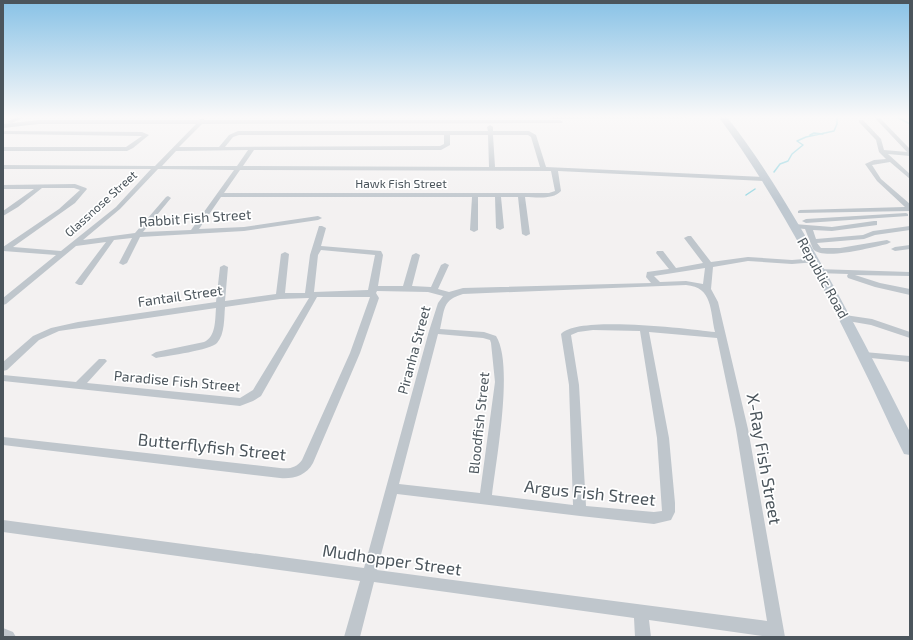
<svg xmlns="http://www.w3.org/2000/svg" width="913" height="640" font-family="'Exo 2',sans-serif">
	<rect width="100%" height="100%" fill="#f3f1f1"/>
	<g fill="none" stroke-linecap="round" stroke-linejoin="round">
		<path stroke="#98d7e2" stroke-width="1.5" d="M 895,116 L 910,124
			M 810,135 L 814,133 L 823,134
			M 774,172 L 780,164 L 788,161 L 792,154 L 803,145 L 797,141 L 806,137 L 834,131 L 837,124 L 837,116
			M 746,195 L 755,189"/>
		<path fill="#bfc6cc" fill-rule="evenodd" d="M 19,116 L 26,116 L 12,123 L 7,122 Z
			M 550,116 L 689,116 L 686,118 L 552,119 L 549,117 Z
			M 873,116 L 878,116 L 910,149 L 910,156 L 888,154 L 910,174 L 910,179 L 890,162 L 872,165 L 881,179 L 910,204 L 910,211 L 798,213 L 798,211 L 800,210 L 905,207 L 877,181 L 865,164 L 874,160 L 886,159 L 879,152 L 876,140 L 859,122 L 859,120 L 863,120 L 881,139 L 884,150 L 907,152 Z
			M 906,116 L 910,116 L 910,118 L 907,117 Z
			M 200,119 L 204,119 L 204,120 L 560,120 L 563,122 L 562,123 L 202,124 L 179,147 L 219,147 L 229,135 L 238,131 L 488,131 L 487,127 L 490,125 L 493,127 L 493,131 L 529,131 L 536,135 L 546,167 L 766,177 L 769,179 L 766,181 L 558,171 L 561,191 C 553,200 536,197 525,197 L 530,234 L 526,236 L 522,234 L 518,197 L 501,197 L 504,228 L 500,230 L 496,228 L 495,197 L 478,197 L 478,230 L 474,232 L 470,230 L 472,197 L 221,197 L 199,229 L 244,227 L 318,216 L 322,218 L 318,220 L 244,231 L 140,237 L 127,263 L 123,265 L 119,263 L 132,238 L 114,240 L 82,285 L 79,285 L 75,283 L 106,242 L 76,246 L 6,304 L 3,305 L 3,298 L 56,255 L 3,251 L 3,247 L 59,209 L 80,190 L 74,188 L 42,188 L 18,207 L 3,216 L 3,211 L 34,189 L 3,189 L 3,185 L 75,184 L 86,188 L 87,189 L 75,203 L 13,247 L 61,251 L 116,207 L 151,169 L 3,169 L 3,165 L 155,166 L 196,124 L 39,124 L 3,128 L 3,124 L 39,120 L 199,120 ZM 239,135 L 444,135 L 444,144 L 440,146 L 225,147 L 233,137 ZM 450,135 L 488,135 L 489,167 L 243,166 L 254,150 L 441,150 L 450,145 ZM 493,135 L 528,135 L 531,137 L 540,167 L 495,167 ZM 248,150 L 237,166 L 162,166 L 176,151 ZM 158,169 L 234,170 L 191,230 L 143,232 L 171,198 L 168,196 L 166,197 L 135,233 L 83,240 L 120,209 ZM 240,170 L 551,171 L 555,191 L 549,193 L 224,193 Z
			M 5,131 L 142,132 L 149,135 L 133,148 L 127,151 L 3,151 L 3,147 L 126,147 L 142,136 L 3,134 L 3,132 Z
			M 906,213 L 908,214 L 908,216 L 806,223 L 802,221 L 806,219 Z
			M 874,221 L 877,221 L 877,225 L 832,231 L 813,230 L 816,239 L 863,235 L 873,231 L 910,226 L 910,230 L 875,235 L 864,239 L 817,243 L 821,248 L 840,248 L 887,240 L 891,242 L 887,244 C 873,247 823,261 813,249 L 805,229 L 794,228 L 790,226 L 794,224 L 832,227 Z
			M 319,226 L 322,226 L 326,228 L 321,246 L 381,251 L 383,255 L 378,286 L 403,286 L 412,255 L 416,253 L 420,255 L 412,286 L 431,287 L 441,265 L 445,263 L 449,265 L 438,289 L 449,292 L 463,288 L 651,283 L 646,277 L 647,272 L 669,269 L 656,253 L 657,251 L 663,251 L 676,268 L 703,263 L 684,238 L 688,236 L 691,236 L 711,262 L 748,257 L 792,260 L 816,258 L 817,260 L 816,262 L 792,264 L 748,261 L 713,267 L 711,289 L 718,302 L 748,429 L 785,637 L 769,637 L 649,620 L 651,637 L 635,637 L 634,618 L 374,582 L 360,637 L 344,637 L 360,581 L 3,532 L 3,520 L 364,568 L 429,331 L 438,303 L 443,296 L 428,292 L 377,291 L 376,293 L 379,298 L 360,353 L 313,463 C 306,476 293,479 280,478 L 3,445 L 3,437 L 280,468 C 290,469 296,468 302,460 L 350,353 L 370,297 L 317,297 L 261,396 L 253,401 L 240,406 L 3,381 L 3,375 L 76,382 L 99,359 L 105,359 L 107,361 L 87,383 L 240,398 L 253,390 L 309,298 L 280,299 L 225,307 C 224,318 225,334 217,343 C 211,350 167,356 156,358 L 151,355 L 156,352 L 204,342 C 216,337 215,320 216,308 L 59,331 L 39,340 L 7,370 L 3,371 L 3,362 L 33,336 L 51,328 L 78,322 L 216,302 L 220,267 L 224,265 L 228,267 L 225,301 L 276,294 L 281,254 L 285,252 L 289,254 L 285,293 L 305,293 L 310,255 ZM 321,250 L 375,255 L 368,290 L 314,292 L 318,255 ZM 705,268 L 703,284 L 686,281 L 660,282 L 654,276 ZM 686,285 C 713,287 710,311 715,332 C 689,329 577,315 561,334 L 569,385 L 573,505 L 492,495 C 496,460 514,364 496,336 L 484,332 L 440,329 C 445,309 442,300 463,294 ZM 593,330 L 640,331 L 657,438 L 662,511 L 654,512 L 586,506 L 579,385 L 571,335 L 578,332 ZM 649,332 L 717,338 L 736,429 L 767,621 L 377,570 L 397,494 L 580,516 L 654,524 L 671,520 L 675,512 L 675,503 L 669,438 ZM 438,334 L 483,338 L 490,340 L 491,343 L 495,382 L 480,493 L 399,484 Z
			M 910,245 L 910,249 L 895,251 L 891,249 L 895,247 Z
			M 817,269 L 910,272 L 910,276 L 855,275 L 880,283 L 910,289 L 910,295 L 875,287 L 848,278 L 847,276 L 848,274 L 817,273 L 816,271 Z
			M 845,315 L 872,319 L 910,332 L 910,338 L 871,325 L 842,320 L 841,318 Z
			M 864,352 L 910,356 L 910,362 L 861,357 L 859,355 L 861,353 Z
			M 3,628 L 13,632 L 16,637 L 3,637 Z"/>
		<path fill="#bfc8d0" fill-rule="evenodd" d="M 718,116 L 726,116 C 755,152 779,192 803,232 C 841,297 876,365 910,432 L 910,455 L 904,454 C 888,423 875,391 859,360 C 818,276 774,192 718,116 Z"/>
	</g>
	<linearGradient id="sky" x2="0" y2="1"><stop stop-color="#88c2e6"/><stop offset="0.57" stop-color="#faf9f9"/><stop offset="1" stop-color="#faf9f9" stop-opacity="0"/></linearGradient>
	<rect width="913" height="205" fill="url(#sky)"/>
	<g text-anchor="middle" stroke-width="3.5" stroke-linejoin="round" paint-order="stroke">
		<g font-size="12" fill="#4b555c" stroke="#fff">
			<text x="401" y="188">Hawk Fish Street</text>
			<text transform="translate(101 204) rotate(-42)" y="4">Glassnose Street</text>
		</g>
		<g font-size="14" fill="#4b555c" stroke="#fff">
			<text transform="translate(195 218) rotate(-4)" y="5">Rabbit Fish Street</text>
			<text transform="translate(823 278) rotate(61)" y="5">Republic Road</text>
			<text transform="translate(180 296) rotate(-8)" y="5">Fantail Street</text>
			<text transform="translate(414 350) rotate(-75)" y="5">Piranha Street</text>
			<text transform="translate(177 381) rotate(5)" y="5">Paradise Fish Street</text>
			<text transform="translate(479 423) rotate(-84)" y="5">Bloodfish Street</text>
		</g>
		<g font-size="17" fill="#4b555c" stroke="#fff">
			<text transform="translate(212 447) rotate(6)" y="6">Butterflyfish Street</text>
			<text transform="translate(764 459) rotate(80)" y="6">X-Ray Fish Street</text>
			<text transform="translate(590 493) rotate(6)" y="6">Argus Fish Street</text>
			<text transform="translate(392 560) rotate(8)" y="6">Mudhopper Street</text>
		</g>
	</g>
	<rect width="913" height="640" fill="none" stroke="#4b555c" stroke-width="8"/>
</svg>
